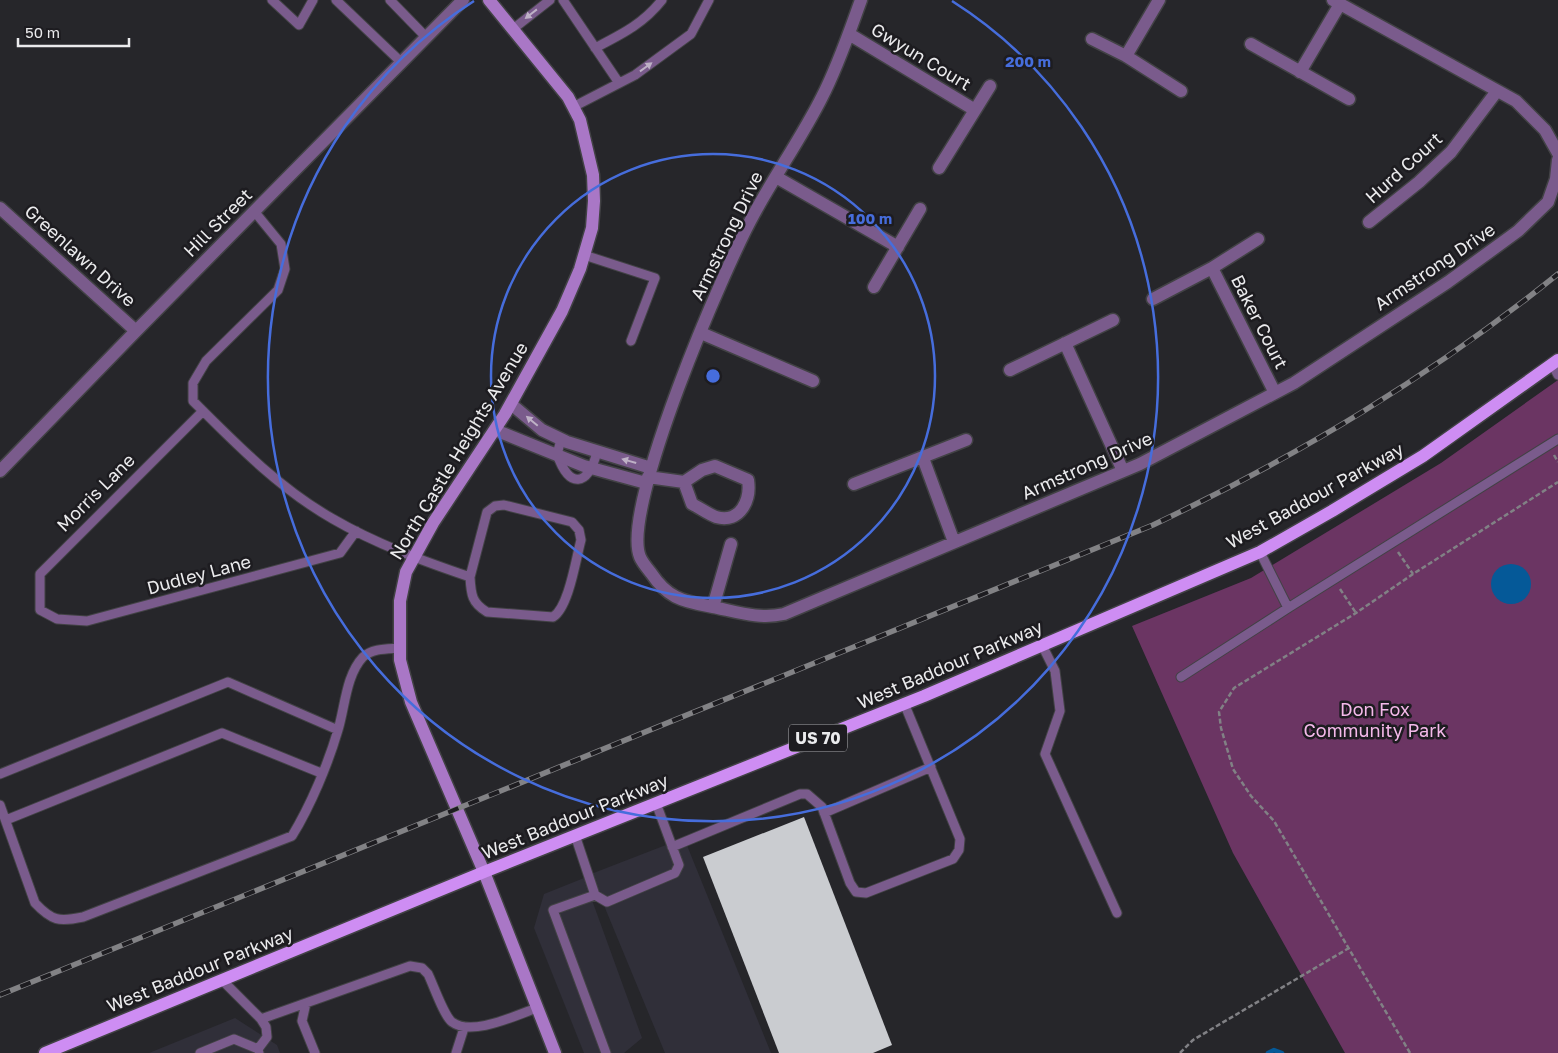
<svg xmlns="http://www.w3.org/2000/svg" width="1558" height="1053" font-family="'Golos Text',sans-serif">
	<rect width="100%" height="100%" fill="#26262a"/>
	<path fill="#302f39" d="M 684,838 L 771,1053 L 665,1053 L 591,874 Z
		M 584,878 L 642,1038 L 624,1053 L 584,1053 L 534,928 L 544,894 Z
		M 235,1018 L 277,1045 L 280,1053 L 149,1053 Z"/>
	<path fill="#6b3563" d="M 1558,380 L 1558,1053 L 1345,1053 L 1233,853 L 1132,626 L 1251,578 L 1441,463 Z"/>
	<path fill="#055998" d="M1491 584a20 20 0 1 1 40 0a20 20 0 1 1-40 0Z"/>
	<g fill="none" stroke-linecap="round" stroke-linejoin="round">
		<path stroke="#055998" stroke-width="4.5" d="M 1268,1053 L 1274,1050 L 1282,1053"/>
	</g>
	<path fill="#caccd0" d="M 804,817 L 892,1045 L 873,1053 L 779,1053 L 703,857 Z"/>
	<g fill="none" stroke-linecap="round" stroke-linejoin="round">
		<defs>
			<path id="lane" d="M 272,0 L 299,25 L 313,0
				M 336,0 L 401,62
				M 390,0 L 426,37
				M 563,0 L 619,83
				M 513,29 L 550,0
				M 595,48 C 622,34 643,24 662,0
				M 573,107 L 635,75 L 691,34 L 709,0
				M 254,211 L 281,244 L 285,269 L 278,290 L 206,361 L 193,383 L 193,401 C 236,444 280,489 333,519 C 376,544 423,561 470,577 C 471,595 472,603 487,612 L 553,617 C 569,607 576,558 581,540 L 579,530 L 572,522 L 504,505 L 495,506 L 487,512 L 470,577
				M 584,255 L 655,278 L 631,341
				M 1552,364 L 1558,375
				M 203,411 L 40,574 L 40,610 L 57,619 L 87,621 L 340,553 L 356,531
				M 561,440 L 557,454 C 569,489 588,487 597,452
				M 1260,552 L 1288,608
				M 1042,645 L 1055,671 L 1060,711 L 1045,754 L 1117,913
				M 1181,677 L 1288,608 L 1558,439
				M 0,774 L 228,682 L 338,730
				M 0,805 L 35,903 C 52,921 59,922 83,917 L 292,836 C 311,805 328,764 338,730 C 345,707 346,675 363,657 C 373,648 387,649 400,648
				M 824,813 L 931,767
				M 6,820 L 222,733 L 321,773
				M 575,835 L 595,895 L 553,910 L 606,1053
				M 672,847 L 800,794 L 807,794 L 822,807 L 850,883 L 856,892 L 866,893 L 953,859 L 959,850 L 960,839 L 904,703
				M 595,895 L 607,902 L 675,873 L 679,865 L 656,803
				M 222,980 L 261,1019 L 410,966 L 422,968 L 428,974 C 433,984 444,1016 452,1022 C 472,1037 516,1015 537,1008
				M 306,1003 L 302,1021 L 315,1053
				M 200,1053 L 234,1039 L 258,1049
				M 259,1053 L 258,1049 L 267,1037 L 266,1027 L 261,1019
				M 456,1053 L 464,1028"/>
			<path id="street" d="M 861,0 C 849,33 838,66 822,97 C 802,137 775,175 754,214 C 725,266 620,509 640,557 C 642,562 647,568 651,573 C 667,597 681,601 708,606 C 735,611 758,620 784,614 L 1140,464 L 1294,383 L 1448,282 L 1518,231 L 1548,202 L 1556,179 L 1558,160
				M 1333,0 L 1516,101 L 1545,130 L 1558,153
				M 849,34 L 975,110
				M 1092,39 L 1126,56 L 1181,91
				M 1251,44 L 1349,99
				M 1126,56 L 1159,0
				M 1300,72 L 1340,4
				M 939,168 L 990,86
				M 776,177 L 898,247
				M 0,208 L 136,331
				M 1369,222 L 1419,182 L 1451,152 L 1497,91
				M 1212,268 L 1275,393
				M 874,287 L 920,209
				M 1153,299 L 1212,268 L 1258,239
				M 701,333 L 813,381
				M 1065,343 L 1123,471
				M 1010,370 L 1113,320
				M 511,404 L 542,430 L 567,442 L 651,468
				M 495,430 L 584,466 L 646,483
				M 923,458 L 954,542
				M 0,471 L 136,331 L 463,0
				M 648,477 L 684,482 L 702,470 L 715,466 L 748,480 C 751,499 741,524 716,517 C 708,514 700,508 692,504 L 684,482
				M 854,484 L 966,440
				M 713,607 L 731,544"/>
			<path id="secondary" d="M 489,0 L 568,97 L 580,120 L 593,175 L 594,201 L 592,228 L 580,269 L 562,311 L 505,414 L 433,523 L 406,572 L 400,601 L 400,660 L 411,702 L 484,872 L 555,1053"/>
			<path id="primary" d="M 45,1053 L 484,872 L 924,696 L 1260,552 L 1332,511 L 1423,456 L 1558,360"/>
		</defs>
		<use href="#lane" stroke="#424245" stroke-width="11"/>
		<use href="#street" stroke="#424245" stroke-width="15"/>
		<use href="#secondary" stroke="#424245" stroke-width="15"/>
		<use href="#primary" stroke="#424245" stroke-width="15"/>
		<path stroke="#818185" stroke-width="2.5" stroke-dasharray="5 2.5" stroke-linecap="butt" d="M 1554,455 L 1558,462
			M 1398,552 L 1413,574
			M 1340,589 L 1356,613
			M 1180,1053 L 1193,1040 L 1349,948
			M 1410,1053 L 1274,821 L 1251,796 L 1233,769 L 1221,728 L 1219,712 L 1234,688 L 1356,613 L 1413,574 L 1558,482"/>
		<use href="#lane" stroke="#7a5b8c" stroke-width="9"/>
		<use href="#street" stroke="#7a5b8c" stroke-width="12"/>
		<use href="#secondary" stroke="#a977c6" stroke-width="12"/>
		<use href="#primary" stroke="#ce8df3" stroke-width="12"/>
		<defs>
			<path id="rail" d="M 0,995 L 1153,525 C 1300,455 1431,376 1558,274"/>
		</defs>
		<use href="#rail" stroke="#828285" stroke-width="5.5"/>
		<use href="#rail" stroke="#1d1c20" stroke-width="4" stroke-dasharray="11" stroke-linecap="butt"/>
	</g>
	<defs><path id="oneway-solid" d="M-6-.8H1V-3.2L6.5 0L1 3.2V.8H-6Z" transform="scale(1.25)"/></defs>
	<g fill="#beb1c6">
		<use href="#oneway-solid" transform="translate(531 14) rotate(142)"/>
		<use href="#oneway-solid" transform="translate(646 67) rotate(-36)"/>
		<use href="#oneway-solid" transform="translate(532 421) rotate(-140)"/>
		<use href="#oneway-solid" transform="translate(629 461) rotate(-164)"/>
	</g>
	<g fill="none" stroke="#466ddc" stroke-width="2.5">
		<circle cx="713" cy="376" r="222"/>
		<path d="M952 1A445 445 0 1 1 474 1"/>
	</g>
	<g text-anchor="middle" stroke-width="5" stroke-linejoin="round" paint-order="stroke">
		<rect fill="#1d1c20" stroke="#adadb0" stroke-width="1" x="789" y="724.5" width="58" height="27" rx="4"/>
		<g font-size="16" font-weight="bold" fill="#ebebed">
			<text x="818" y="744">US 70</text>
		</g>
		<g font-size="18" fill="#ebebed" stroke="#1d1c20">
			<text transform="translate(921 57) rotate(31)" y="6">Gwyun Court</text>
			<text transform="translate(1404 168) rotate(-42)" y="6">Hurd Court</text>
			<text transform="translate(218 223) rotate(-45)" y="6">Hill Street</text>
			<text transform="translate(727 236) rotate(-64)" y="6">Armstrong Drive</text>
			<text transform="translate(80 256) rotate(42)" y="6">Greenlawn Drive</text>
			<text transform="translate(1435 267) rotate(-34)" y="6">Armstrong Drive</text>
			<text transform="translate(1259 322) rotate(63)" y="6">Baker Court</text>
			<text transform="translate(459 451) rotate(-59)" y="6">North Castle Heights Avenue</text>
			<text transform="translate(1087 466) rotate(-24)" y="6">Armstrong Drive</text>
			<text transform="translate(96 493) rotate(-45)" y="6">Morris Lane</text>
			<text transform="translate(1315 496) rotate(-29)" y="6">West Baddour Parkway</text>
			<text transform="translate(199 575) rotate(-15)" y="6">Dudley Lane</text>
			<text transform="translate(950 665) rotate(-23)" y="6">West Baddour Parkway</text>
			<text transform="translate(575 817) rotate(-22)" y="6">West Baddour Parkway</text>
			<text transform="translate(200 970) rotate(-22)" y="6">West Baddour Parkway</text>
		</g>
		<g font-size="18" fill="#f5b9ea" stroke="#1d1c20">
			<text x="1375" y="716">Don Fox<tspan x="1375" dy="21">Community Park</tspan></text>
		</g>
	</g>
	<circle cx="713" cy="376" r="8" fill="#466ddc" stroke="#1d1c20" stroke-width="2.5"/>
	<g font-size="15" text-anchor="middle" font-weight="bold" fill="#466ddc" stroke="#1d1c20" stroke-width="5" stroke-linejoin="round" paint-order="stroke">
		<text x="1028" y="67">200 m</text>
		<text x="870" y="224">100 m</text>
	</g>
	<path d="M18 38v8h111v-8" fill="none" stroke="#ebebed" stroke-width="2.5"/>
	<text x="25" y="38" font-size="15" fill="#ebebed" stroke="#1d1c20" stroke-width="4" paint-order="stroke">50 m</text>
</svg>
